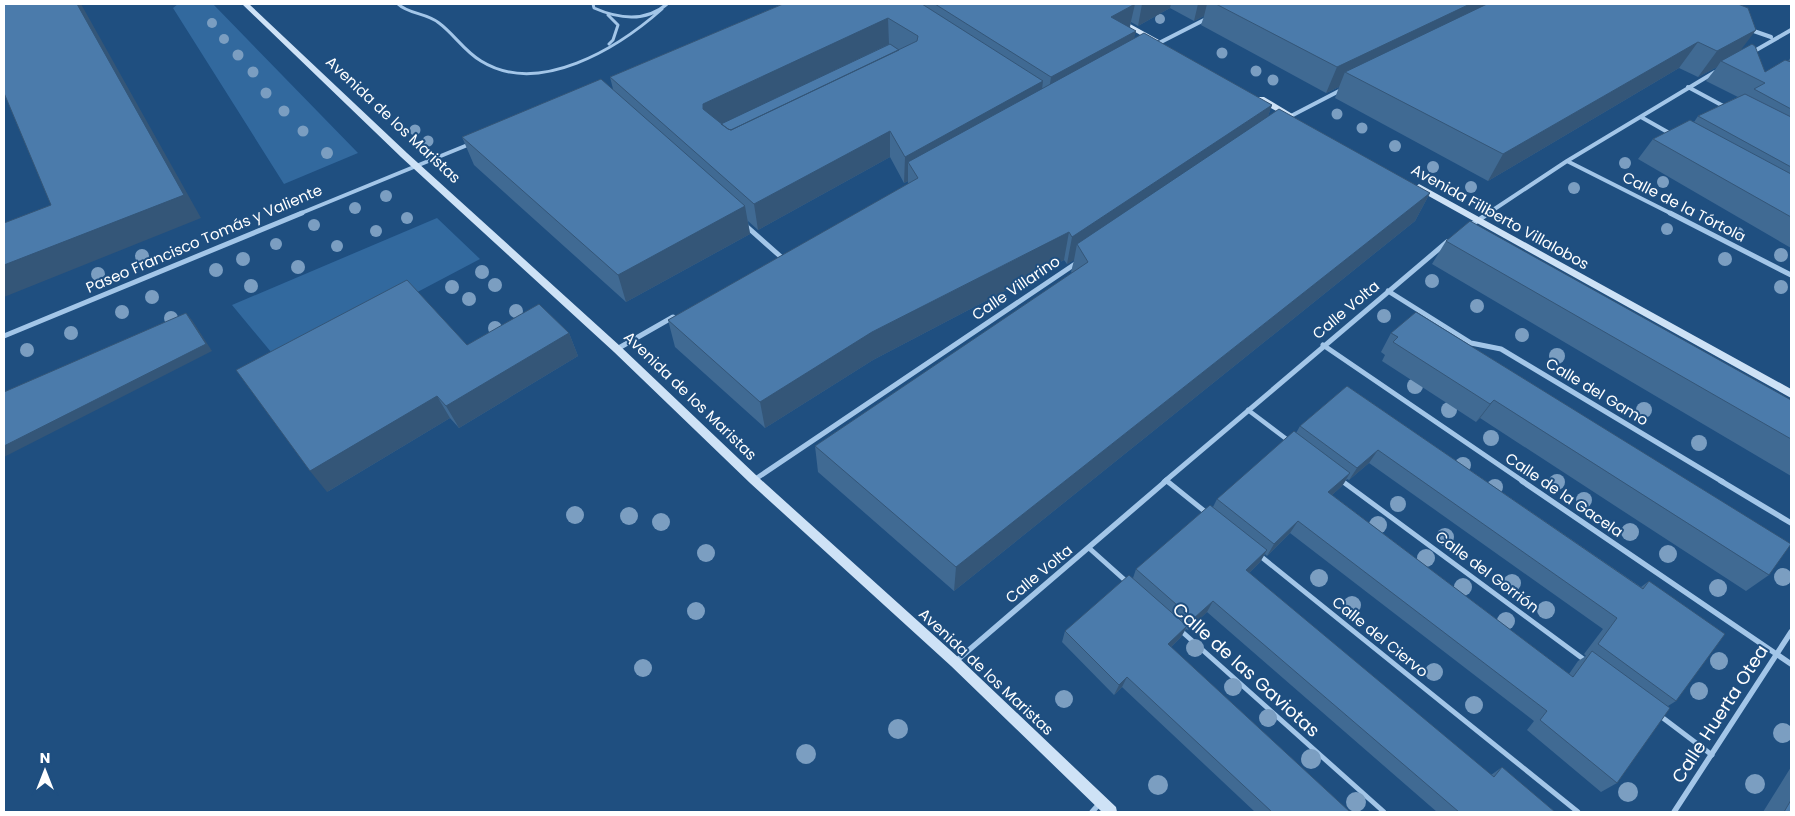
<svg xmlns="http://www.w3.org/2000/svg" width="1795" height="816" font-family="Poppins,sans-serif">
	<rect width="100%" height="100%" fill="#1f4f80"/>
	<path fill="#32699e" d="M 178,4 L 213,4 L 358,153 L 284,184 L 173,8 Z
		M 437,218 L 480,259 L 281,364 L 232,305 Z"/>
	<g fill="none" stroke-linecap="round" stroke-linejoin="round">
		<path stroke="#a3c6e8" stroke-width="3" d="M 398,4 C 408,14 427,13 439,23 C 454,34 464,51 481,61 C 539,97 618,48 662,9
			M 593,4 L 594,8 C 619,19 645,23 667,4
			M 608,15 L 618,25 L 613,40 L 609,44"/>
		<path stroke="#a3c6e8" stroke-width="4.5" d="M 1248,410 L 1289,441
			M 1166,480 L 1168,482
			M 1341,480 L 1344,482"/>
		<path stroke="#a3c6e8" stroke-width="5" d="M 1167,481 L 1208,514
			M 1342,481 L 1586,661
			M 1089,548 L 1127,582
			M 1259,555 L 1578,812
			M 1179,629 L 1384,812
			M 1659,715 L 1712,755"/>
		<path stroke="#a3c6e8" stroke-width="4" d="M 1748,29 L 1771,37
			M 1155,45 L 1208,18
			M 1751,53 L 1791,30
			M 1688,87 L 1727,108
			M 1289,117 L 1341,90
			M 1641,117 L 1671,134
			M 1567,161 L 1672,214
			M 299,214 L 470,144
			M 1487,214 L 1567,161 L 1715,72"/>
		<path stroke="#a3c6e8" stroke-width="5" d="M 1670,213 L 1791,275
			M 745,225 L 780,256
			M 1468,227 L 1489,213
			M 1388,291 L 1471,343 L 1501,349 L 1723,482
			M 4,336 L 302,213
			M 1323,345 L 1524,482
			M 617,349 L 673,317
			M 754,480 L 1078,262
			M 1164,482 L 1447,242"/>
		<path stroke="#a3c6e8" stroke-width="5.5" d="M 1522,481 L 1791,664
			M 1721,481 L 1791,523
			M 955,662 L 1166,481
			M 1092,812 L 1100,803
			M 1674,812 L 1791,632"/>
		<path fill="#cee2f6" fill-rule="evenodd" d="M 242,4 L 249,4 L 407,153 L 620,346 L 758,477 L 959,658 L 1116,807 L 1117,812 L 1102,812 L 951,666 L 750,483 L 614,352 L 401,157 Z
			M 1117,19 L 1121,19 L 1159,40 L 1152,42 L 1117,21 Z
			M 1258,97 L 1264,97 L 1294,115 L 1290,117 L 1287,117 L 1258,101 Z
			M 1419,184 L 1791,389 L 1791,398 L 1416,189 L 1415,187 Z"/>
	</g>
	<g fill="#7b9ec1">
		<circle cx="1160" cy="19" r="5"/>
		<circle cx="212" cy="23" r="5"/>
		<circle cx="224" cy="39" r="5"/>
		<circle cx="1222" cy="53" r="5.5"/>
		<circle cx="238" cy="55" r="5.5"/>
		<circle cx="1256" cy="71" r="5.5"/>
		<circle cx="253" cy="72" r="5.5"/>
		<circle cx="1273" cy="80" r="5.5"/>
		<circle cx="266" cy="93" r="5.5"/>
		<circle cx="284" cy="111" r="5.5"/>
		<circle cx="1337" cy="114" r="5.5"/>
		<circle cx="1362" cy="128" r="5.5"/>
		<circle cx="415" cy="130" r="5.5"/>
		<circle cx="303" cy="131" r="5.5"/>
		<circle cx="428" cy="141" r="5.5"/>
		<circle cx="1395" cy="146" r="6"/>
		<circle cx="327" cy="153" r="6"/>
		<circle cx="1625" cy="163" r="6"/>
		<circle cx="1433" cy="167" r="6"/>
		<circle cx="1663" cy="182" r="6"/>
		<circle cx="1471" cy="187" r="6"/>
		<circle cx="1574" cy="188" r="6"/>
		<circle cx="386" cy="196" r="6"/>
		<circle cx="355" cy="208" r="6"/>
		<circle cx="407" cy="218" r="6"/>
		<circle cx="314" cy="225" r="6"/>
		<circle cx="1667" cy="229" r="6"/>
		<circle cx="376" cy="231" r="6"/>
		<circle cx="1738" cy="233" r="6"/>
		<circle cx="276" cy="244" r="6"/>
		<circle cx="337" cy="246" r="6"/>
		<circle cx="1781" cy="255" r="7"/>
		<circle cx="142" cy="256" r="7"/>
		<circle cx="243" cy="259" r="7"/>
		<circle cx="1725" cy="259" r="7"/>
		<circle cx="298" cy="267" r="7"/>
		<circle cx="216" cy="270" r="7"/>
		<circle cx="482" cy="272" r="7"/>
		<circle cx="98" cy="274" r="7"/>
		<circle cx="1432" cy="281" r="7"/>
		<circle cx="495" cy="285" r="7"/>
		<circle cx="251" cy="286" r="7"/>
		<circle cx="452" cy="287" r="7"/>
		<circle cx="1781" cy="287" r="7"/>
		<circle cx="152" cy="297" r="7"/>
		<circle cx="469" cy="299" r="7"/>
		<circle cx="1477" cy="306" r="7"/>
		<circle cx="516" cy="311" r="7"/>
		<circle cx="122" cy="312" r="7"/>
		<circle cx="1384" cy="316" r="7"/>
		<circle cx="171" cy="318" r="7"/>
		<circle cx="495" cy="328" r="7"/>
		<circle cx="71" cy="333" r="7"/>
		<circle cx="1522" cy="335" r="7"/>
		<circle cx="27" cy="350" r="7"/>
		<circle cx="1557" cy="356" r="8"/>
		<circle cx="1415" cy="386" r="8"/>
		<circle cx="1449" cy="410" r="8"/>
		<circle cx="1644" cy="410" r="8"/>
		<circle cx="1491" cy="438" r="8"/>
		<circle cx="1699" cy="443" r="8"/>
		<circle cx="1463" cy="465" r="8"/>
		<circle cx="1557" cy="482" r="8"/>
		<circle cx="1495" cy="487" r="8"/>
		<circle cx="1584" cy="500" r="8"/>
		<circle cx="1398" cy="504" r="8"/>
		<circle cx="575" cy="515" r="9"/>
		<circle cx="629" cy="516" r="9"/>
		<circle cx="661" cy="522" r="9"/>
		<circle cx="1378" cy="525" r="9"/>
		<circle cx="1630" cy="532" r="9"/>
		<circle cx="1445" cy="537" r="9"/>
		<circle cx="706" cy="553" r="9"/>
		<circle cx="1668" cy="554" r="9"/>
		<circle cx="1426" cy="558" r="9"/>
		<circle cx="1783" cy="577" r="9"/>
		<circle cx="1319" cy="578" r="9"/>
		<circle cx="1512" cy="583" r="9"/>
		<circle cx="1463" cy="587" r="9"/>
		<circle cx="1718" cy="588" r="9"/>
		<circle cx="1352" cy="605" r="9"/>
		<circle cx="1546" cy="610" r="9"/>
		<circle cx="696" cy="611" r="9"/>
		<circle cx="1506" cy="621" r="9"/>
		<circle cx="1195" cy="648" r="9"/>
		<circle cx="1719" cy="661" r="9"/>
		<circle cx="643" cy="668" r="9"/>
		<circle cx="1434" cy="672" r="9"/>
		<circle cx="1233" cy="687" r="9"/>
		<circle cx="1699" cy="691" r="9"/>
		<circle cx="1064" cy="699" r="9"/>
		<circle cx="1474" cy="705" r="9"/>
		<circle cx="1268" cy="718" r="9"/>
		<circle cx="898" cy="729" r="10"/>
		<circle cx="1783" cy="733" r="10"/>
		<circle cx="806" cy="754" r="10"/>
		<circle cx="1311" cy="759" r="10"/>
		<circle cx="1755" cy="784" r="10"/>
		<circle cx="1158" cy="785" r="10"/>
		<circle cx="1628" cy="792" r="10"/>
		<circle cx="1356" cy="802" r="10"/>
	</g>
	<path fill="#406a93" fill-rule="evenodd" d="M 783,4 L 1738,4 L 1741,50 L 1765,72 L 1788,61 L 1791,57 L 1791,248 L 1638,159 L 1653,139 L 1694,122 L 1698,116 L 1738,97 L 1706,81 L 1717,67 L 1698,77 L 1679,68 L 1488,181 L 1335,98 L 1339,87 L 1326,93 L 1201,25 L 1204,16 L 1194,21 L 1170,8 L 1138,26 L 1131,22 L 1130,27 L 1134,39 L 1272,105 L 1268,116 L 1430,193 L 1415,221 L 954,591 L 818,472 L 815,446 L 1072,273 L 1071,272 L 1074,260 L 1067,264 L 1064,260 L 873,360 L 765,428 L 675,347 L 668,320 L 908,184 L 908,181 L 904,183 L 890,157 L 758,230 L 748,221 L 750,234 L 626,302 L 474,165 L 462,137 L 613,89 L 610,77 Z
		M 1446,241 L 1791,400 L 1791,476 L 1432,264 Z
		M 569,333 L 578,356 L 459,428 L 450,418 L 327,492 L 467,345 Z
		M 1391,333 L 1769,575 L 1746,591 L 1480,418 L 1476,422 L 1382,361 L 1385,355 L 1381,352 Z
		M 1347,386 L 1641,587 L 1649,581 L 1676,701 L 1668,706 L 1617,783 L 1601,792 L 1527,730 L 1534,721 L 1290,533 L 1267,556 L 1265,554 L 1260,562 L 1249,573 L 1491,775 L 1502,767 L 1555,812 L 1437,812 L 1207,612 L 1188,630 L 1186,629 L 1181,637 L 1171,647 L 1350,812 L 1255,812 L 1122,687 L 1114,695 L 1062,642 L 1065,631 L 1133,578 L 1136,569 L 1213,507 L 1217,499 L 1296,433 L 1300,426 ZM 1369,463 L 1603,629 L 1584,654 L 1586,656 L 1578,661 L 1569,674 L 1332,495 L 1342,486 L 1347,479 L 1349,480 Z
		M 1791,767 L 1791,812 L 1763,812 Z"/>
	<path fill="#345678" d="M 77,4 L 81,4 L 201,218 L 4,297 L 4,265 L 184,195 Z
		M 1135,4 L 1129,30 L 1111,17 Z
		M 1142,4 L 1171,4 L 1170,8 L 1138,26 Z
		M 1198,4 L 1207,4 L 1204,16 L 1194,21 Z
		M 1470,4 L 1511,4 L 1345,72 L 1339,87 L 1326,93 L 1337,67 Z
		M 888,18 L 889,44 L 708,131 L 703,109 L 703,104 Z
		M 1756,30 L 1737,55 L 1721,61 L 1717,67 L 1698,77 L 1717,51 Z
		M 1136,31 L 1130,57 L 1047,103 L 1051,77 Z
		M 1698,42 L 1679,68 L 1488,181 L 1503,154 Z
		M 1043,81 L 1040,107 L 908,162 L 908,181 L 904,183 L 905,157 Z
		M 1272,105 L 1262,133 L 1077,244 L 1074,260 L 1067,264 L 1072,237 Z
		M 890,131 L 890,157 L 758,230 L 754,204 Z
		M 1430,193 L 1415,221 L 954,591 L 956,567 Z
		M 745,206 L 750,234 L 626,302 L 618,275 Z
		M 1069,232 L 1064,260 L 873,360 L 765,428 L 760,402 L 872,332 Z
		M 186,313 L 192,320 L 212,351 L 4,457 L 4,446 Z
		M 569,333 L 578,356 L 459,428 L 446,406 Z
		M 437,396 L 450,418 L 327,492 L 310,471 Z
		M 1494,400 L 1480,418 L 1476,422 L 1490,404 Z
		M 1378,450 L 1369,463 L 1349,480 L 1357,468 Z
		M 1350,473 L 1342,486 L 1321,505 L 1328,492 Z
		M 1298,521 L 1290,533 L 1267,556 L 1274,544 Z
		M 1267,550 L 1260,562 L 1240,582 L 1246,570 Z
		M 1213,601 L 1207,612 L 1188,630 L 1193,619 Z
		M 1187,626 L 1181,637 L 1163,655 L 1168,644 Z
		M 1127,677 L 1122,687 L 1114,695 L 1119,685 Z"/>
	<path fill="#4b7bab" stroke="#345678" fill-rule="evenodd" d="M 4,4 L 77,4 L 184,195 L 4,265 L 4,223 L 51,205 L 4,93 Z
		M 783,4 L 922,4 L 1043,81 L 905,157 L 890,131 L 754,204 L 610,77 ZM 888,18 L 918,36 L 917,41 L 731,130 L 728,129 L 703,109 L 703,104 Z
		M 935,4 L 1135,4 L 1111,17 L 1136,31 L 1051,77 Z
		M 1216,4 L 1470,4 L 1337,67 Z
		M 1487,4 L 1738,4 L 1748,8 L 1756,30 L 1717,51 L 1698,42 L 1503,154 L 1345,72 Z
		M 1144,33 L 1272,105 L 1072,237 L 1069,232 L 872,332 L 760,402 L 668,320 L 918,178 L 908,162 Z
		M 890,44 L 899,50 L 731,130 L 728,129 L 721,124 Z
		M 1752,44 L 1755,46 L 1765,72 L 1785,60 L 1791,62 L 1791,109 L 1754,89 L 1765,83 L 1721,61 Z
		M 601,79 L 745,206 L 618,275 L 462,137 Z
		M 1745,94 L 1791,117 L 1791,167 L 1698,116 Z
		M 1279,109 L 1430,193 L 956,567 L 815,446 L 1088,262 L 1077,244 Z
		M 1690,120 L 1791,174 L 1791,217 L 1653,139 Z
		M 1470,221 L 1791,400 L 1791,439 L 1446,241 Z
		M 407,280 L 467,345 L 539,304 L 569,333 L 446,406 L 437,396 L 310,471 L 236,370 Z
		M 1416,312 L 1791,544 L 1769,575 L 1494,400 L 1490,404 L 1393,342 L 1398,337 L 1391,333 Z
		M 186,313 L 206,344 L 4,446 L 4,392 Z
		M 1347,386 L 1643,589 L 1649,581 L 1725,634 L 1676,701 L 1598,644 L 1617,618 L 1378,450 L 1357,468 L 1300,426 Z
		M 1294,431 L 1350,473 L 1328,492 L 1573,677 L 1592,651 L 1670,708 L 1617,783 L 1540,720 L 1547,711 L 1298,521 L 1274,544 L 1217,499 Z
		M 1210,505 L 1267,550 L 1246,570 L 1494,777 L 1502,767 L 1555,812 L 1459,812 L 1213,601 L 1193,619 L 1136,569 Z
		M 1129,575 L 1187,626 L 1168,644 L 1350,812 L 1272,812 L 1127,677 L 1119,685 L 1065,631 Z
		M 1791,800 L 1791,812 L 1784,812 Z"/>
	<g text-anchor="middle" stroke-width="4" stroke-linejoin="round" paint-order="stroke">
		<g font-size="15" fill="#fff" stroke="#1f4f80">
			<text transform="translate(393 120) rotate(43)" y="5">Avenida de los Maristas</text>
			<text transform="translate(1684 207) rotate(27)" y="5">Calle de la Tórtola</text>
			<text transform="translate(1500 217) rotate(29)" y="5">Avenida Filiberto Villalobos</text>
			<text transform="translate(204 239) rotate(-23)" y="5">Paseo Francisco Tomás y Valiente</text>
			<text transform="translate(1016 288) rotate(-34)" y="5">Calle Villarino</text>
			<text transform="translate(1346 310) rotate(-40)" y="5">Calle Volta</text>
			<text transform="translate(1597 392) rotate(31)" y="5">Calle del Gamo</text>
			<text transform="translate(690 396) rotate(44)" y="5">Avenida de los Maristas</text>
			<text transform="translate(1564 495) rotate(34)" y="5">Calle de la Gacela</text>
			<text transform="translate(1487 572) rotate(37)" y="5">Calle del Gorrión</text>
			<text transform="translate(1039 574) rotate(-40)" y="5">Calle Volta</text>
			<text transform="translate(1380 637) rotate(39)" y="5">Calle del Ciervo</text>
			<text transform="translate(986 672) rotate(43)" y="5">Avenida de los Maristas</text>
		</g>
		<g font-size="18" fill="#fff" stroke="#1f4f80">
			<text transform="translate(1246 670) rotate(42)" y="6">Calle de las Gaviotas</text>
			<text transform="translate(1720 714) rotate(-57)" y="6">Calle Huerta Otea</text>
		</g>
	</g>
	<rect width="1795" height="816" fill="none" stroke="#ffffff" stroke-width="10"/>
	<g transform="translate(45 771)" stroke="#1f4f80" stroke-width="4" paint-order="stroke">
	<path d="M0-4L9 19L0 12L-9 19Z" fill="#ffffff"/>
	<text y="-8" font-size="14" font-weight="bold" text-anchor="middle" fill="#ffffff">N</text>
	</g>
</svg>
